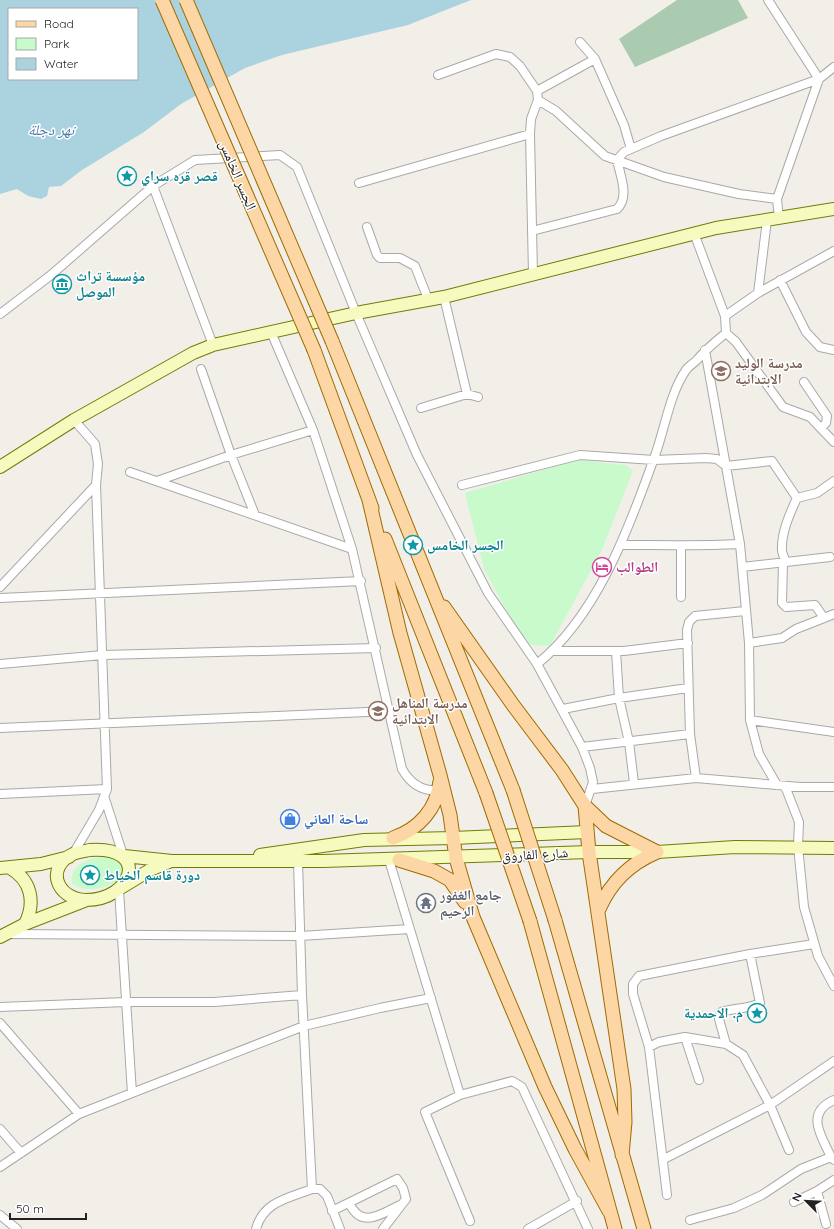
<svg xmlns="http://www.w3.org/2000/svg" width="834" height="1229" font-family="Quicksand,'Noto Naskh Arabic',sans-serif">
	<rect width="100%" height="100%" fill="#f2efe9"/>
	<path fill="#aacbaf" d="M 677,0 L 738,0 L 748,18 L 635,67 L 619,39 Z"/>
	<path fill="#c8facc" d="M 577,460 L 626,465 L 633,471 L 602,550 L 550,646 L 531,645 L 522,636 L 512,621 L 484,569 L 465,493 Z
		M 101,857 C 119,857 126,861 120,880 C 106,888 87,894 72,884 C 69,866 86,859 101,857 Z"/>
	<path fill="#aad3df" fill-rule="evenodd" d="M 0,0 L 471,0 L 408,25 L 282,55 L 245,68 L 181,104 L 144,132 L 82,170 L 61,186 L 49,187 L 47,196 L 41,199 L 28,196 L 17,189 L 0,194 ZM 9,9 L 137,9 L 137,79 L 9,79 Z"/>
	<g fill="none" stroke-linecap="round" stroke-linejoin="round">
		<defs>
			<path id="street" d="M 768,0 L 819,79 L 834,67
				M 580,42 L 595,59 L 624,125 L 631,149
				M 438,75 L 496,54 L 510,57 L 520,66 L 537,91 L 538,100 L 531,119 L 530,134 L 533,274
				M 537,91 L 595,59
				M 538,100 L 556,111 L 605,156 L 664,177 L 739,194 L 777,199 L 779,218
				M 359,183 L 530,134
				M 153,186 L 213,345
				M 367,227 L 377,255 L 380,258 L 400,258 L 415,266 L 428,299
				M 532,231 L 617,209 C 630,197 620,175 617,160 L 624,152 L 661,136 L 819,79 L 777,199
				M 780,280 L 806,332 L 820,347 L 834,350
				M 758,293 L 767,220
				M 444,297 L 467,394
				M 0,314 L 51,275 L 153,186 L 195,160 L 280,155 L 297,167 L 356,313 L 417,455 L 488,593 L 537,664 L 582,747 L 590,768 L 593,782 L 585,806
				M 725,316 L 758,293 L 834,251
				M 271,332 L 313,430 L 352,549 L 402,769 C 410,783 421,792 439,790
				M 726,333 L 736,342 L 783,407 L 810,417 L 834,442
				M 705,350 L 740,544 L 749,643 L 750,720 L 759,754 L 777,785
				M 201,369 L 231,455 L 255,515
				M 804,382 L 827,416 L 826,423 L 821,428
				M 421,408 L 467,394 L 478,397
				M 130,472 L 352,549
				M 157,481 L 231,455 L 313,430
				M 462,485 L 580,455 L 654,460 L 706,458 L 717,459 L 726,466 L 772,461 L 797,498
				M 622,545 C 661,545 700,546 740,544
				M 681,546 L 681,597
				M 786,562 C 785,559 782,554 782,550 C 781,533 790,513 797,498 L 817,493 L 834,481
				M 742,567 L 830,557
				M 0,587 L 96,485
				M 0,598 L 361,581
				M 824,618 L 834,614
				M 749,643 L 782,638 L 796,629 L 824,618 L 815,605 L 786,607 L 782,603 L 783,563
				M 554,651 L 624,651 L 688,643
				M 616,651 L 619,698 L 629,742 L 634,783
				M 0,664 L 103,655 L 376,648
				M 537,664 C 596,617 628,531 653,461 C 664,434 669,394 686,370 C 689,366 694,363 697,360 C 706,349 715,342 726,333 L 725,316 L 694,233
				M 563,709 L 619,698 L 688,688
				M 750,720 L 834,732
				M 0,728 L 389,711
				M 582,747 L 690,734
				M 696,778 L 690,734 L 687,630 L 689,622 L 695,616 L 745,611
				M 785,786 L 799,822 L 798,846 L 804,907 L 818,956 L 834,986
				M 592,789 L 696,778 L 800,787 L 834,787
				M 0,794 L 107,789
				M 105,799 L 123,855
				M 73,854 L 99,810 L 107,789 L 96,485 L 98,464 L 95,444 L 74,420
				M 389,860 L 460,1095
				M 119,890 L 132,1093
				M 9,934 L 300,936 L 410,929
				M 0,1007 L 126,1002 L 214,1002 L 302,995
				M 0,1023 L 79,1114
				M 685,1037 L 699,1080
				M 726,1044 L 719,1019 L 721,1012 C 734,1008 748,1009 760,1003 L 750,954
				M 649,1047 L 659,1042 L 685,1037 L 726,1044 L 743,1055 L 770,1105 L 789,1150
				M 0,1129 L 21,1153
				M 831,1157 C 822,1137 804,1113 834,1100
				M 664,1159 L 770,1105 L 834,1061
				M 0,1167 L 79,1114 L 132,1093 L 304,1026 L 380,1008 L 431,998
				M 312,1189 L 320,1189 L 327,1196 L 340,1229
				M 817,1191 L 834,1180
				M 667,1195 L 649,1047 L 633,994 L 633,984 L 639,976 L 750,954 L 814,944
				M 794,1202 L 817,1191 L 826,1224
				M 349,1203 C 362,1229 379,1215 400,1205
				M 332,1211 L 397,1179 L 403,1188 L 406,1199 L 383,1229
				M 0,1215 L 17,1229
				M 690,1220 L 734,1208 L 762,1195 L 801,1169 L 831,1157 L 834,1160
				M 470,1221 L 425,1112 L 460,1095 L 512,1081 L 522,1087 L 588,1229
				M 256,1229 C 263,1202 288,1198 312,1189 L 302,995 L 298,861
				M 528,1229 L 577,1201"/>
			<path id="secondary" d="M 0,467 L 74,420 L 193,353 L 213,345 L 356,313 L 444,297 L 716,228 L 834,209
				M 90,850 C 151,846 133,900 86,900 C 56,899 45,867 73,854 C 78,852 85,851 90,850 Z
				M 260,855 L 364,840 L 453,838 L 587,832
				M 124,856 L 172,861 L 323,861 L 589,852 L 657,852 L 735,847 L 834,848
				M 0,868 L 41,864 L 69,857
				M 10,868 C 31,880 36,902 25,924
				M 122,887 L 150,870 L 169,862
				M 0,937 L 25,924 L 87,900"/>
			<path id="primary" d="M 332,341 L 513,790
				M 314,350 L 372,508
				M 369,500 L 400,633 L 440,775 L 450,815 L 456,858 L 473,917 L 545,1087 L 575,1149 L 609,1211
				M 385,539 L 486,793
				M 444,607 L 513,705 L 562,770 L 585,806 L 606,826 L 657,852
				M 585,806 L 589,852 L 624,1089 L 625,1122 L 622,1155
				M 393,838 C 419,829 437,809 440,781
				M 399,860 L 434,871 L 450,880 L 465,902
				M 599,909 C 611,882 629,864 657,852
				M 555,920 L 644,1229
				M 530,921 L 615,1229"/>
		</defs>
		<use href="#street" stroke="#a9a9a9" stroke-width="10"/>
		<use href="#secondary" stroke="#707d05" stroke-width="14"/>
		<use href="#primary" stroke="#a06b00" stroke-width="15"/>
		<use href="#street" stroke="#fff" stroke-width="8"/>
		<use href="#secondary" stroke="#f7fabf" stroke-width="12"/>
		<use href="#primary" stroke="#fcd6a4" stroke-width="13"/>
		<defs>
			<path id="primary-bridge" d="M 162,0 L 314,350
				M 186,0 L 332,341
				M 513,790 L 555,920
				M 486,793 L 530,921"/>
		</defs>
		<use href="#primary-bridge" stroke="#a06b00" stroke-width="15" stroke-linecap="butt"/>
		<use href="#primary-bridge" stroke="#fcd6a4" stroke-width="13"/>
	</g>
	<defs>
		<symbol id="sight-ring" viewBox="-11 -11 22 22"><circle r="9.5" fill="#fff" stroke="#0f9aa8" stroke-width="1.5"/><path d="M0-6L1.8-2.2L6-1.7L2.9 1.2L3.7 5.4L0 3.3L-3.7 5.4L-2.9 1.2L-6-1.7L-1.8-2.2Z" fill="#0f9aa8"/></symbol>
		<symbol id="museum-ring" viewBox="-11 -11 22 22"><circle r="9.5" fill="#fff" stroke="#0f9aa8" stroke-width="1.5"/><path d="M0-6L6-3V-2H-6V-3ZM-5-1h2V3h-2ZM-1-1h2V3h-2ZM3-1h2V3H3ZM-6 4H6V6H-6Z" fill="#0f9aa8"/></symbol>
		<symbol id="school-ring" viewBox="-11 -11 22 22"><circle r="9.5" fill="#fff" stroke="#8d6e63" stroke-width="1.5"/><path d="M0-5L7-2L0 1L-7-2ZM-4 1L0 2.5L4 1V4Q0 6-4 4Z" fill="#8d6e63"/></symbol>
		<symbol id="hotel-ring" viewBox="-11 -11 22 22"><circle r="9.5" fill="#fff" stroke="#d1479c" stroke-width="1.5"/><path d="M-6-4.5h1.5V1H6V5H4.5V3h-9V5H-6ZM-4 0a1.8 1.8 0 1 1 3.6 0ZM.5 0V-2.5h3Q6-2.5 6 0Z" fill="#d1479c"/></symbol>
		<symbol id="shop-ring" viewBox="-11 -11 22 22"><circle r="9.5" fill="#fff" stroke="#3f7fe0" stroke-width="1.5"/><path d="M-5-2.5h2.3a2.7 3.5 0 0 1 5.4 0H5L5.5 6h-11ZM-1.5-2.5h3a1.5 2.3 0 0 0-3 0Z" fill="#3f7fe0"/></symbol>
		<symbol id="temple-ring" viewBox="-11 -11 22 22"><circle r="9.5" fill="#fff" stroke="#6b7280" stroke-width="1.5"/><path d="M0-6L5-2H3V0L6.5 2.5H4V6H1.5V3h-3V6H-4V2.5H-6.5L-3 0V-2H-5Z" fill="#6b7280"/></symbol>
	</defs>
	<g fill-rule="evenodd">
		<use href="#sight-ring" x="116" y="165" width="22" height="22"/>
		<use href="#museum-ring" x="51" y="273" width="22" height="22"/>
		<use href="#school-ring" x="710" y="360" width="22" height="22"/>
		<use href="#sight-ring" x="402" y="534" width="22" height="22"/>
		<use href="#hotel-ring" x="591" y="556" width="22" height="22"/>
		<use href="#school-ring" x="367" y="700" width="22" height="22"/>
		<use href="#shop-ring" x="279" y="808" width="22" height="22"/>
		<use href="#sight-ring" x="79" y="864" width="22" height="22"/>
		<use href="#temple-ring" x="415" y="892" width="22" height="22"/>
		<use href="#sight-ring" x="746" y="1002" width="22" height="22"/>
	</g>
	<g text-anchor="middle" stroke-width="3" stroke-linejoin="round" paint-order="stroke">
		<g font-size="14" fill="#222" stroke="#fff">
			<text transform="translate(238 175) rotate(67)" y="5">الجسر الخامس</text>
			<text transform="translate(535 854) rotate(-3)" y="5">شارع الفاروق</text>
		</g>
		<g font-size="14" font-weight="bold" fill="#0d838f" stroke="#fff" text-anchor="start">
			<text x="141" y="181">قصر قره سراي</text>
			<text x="76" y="281">مؤسسة تراث<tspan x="76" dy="16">الموصل</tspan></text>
			<text x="427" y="550">الجسر الخامس</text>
			<text x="104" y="880">دورة قاسم الخياط</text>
			<text x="743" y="1018" text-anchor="end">م. الاحمدية</text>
		</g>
		<g font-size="14" font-weight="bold" fill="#785e54" stroke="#fff" text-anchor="start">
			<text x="735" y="368">مدرسة الوليد<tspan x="735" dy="16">الابتدائية</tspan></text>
			<text x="392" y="708">مدرسة المناهل<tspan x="392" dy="16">الابتدائية</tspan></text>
		</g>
		<g font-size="14" font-weight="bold" fill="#b23c85" stroke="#fff" text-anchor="start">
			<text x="616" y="572">الطوالب</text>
		</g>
		<g font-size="14" font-weight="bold" fill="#366cbe" stroke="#fff" text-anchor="start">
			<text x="304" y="824">ساحة العاني</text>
		</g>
		<g font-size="14" font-weight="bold" fill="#5b616d" stroke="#fff" text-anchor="start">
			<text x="440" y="900">جامع الغفور<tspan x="440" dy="16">الرحيم</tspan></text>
		</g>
		<g font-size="15" font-style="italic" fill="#4a7aab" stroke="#fff">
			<text x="51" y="135">نهر دجلة</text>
		</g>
	</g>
	<rect x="8" y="8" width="130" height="72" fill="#ffffff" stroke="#a7a7a7"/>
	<rect x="16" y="21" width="20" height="6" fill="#fcd6a4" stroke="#a7a7a7"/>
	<text x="44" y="28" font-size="12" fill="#222222">Road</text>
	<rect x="16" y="38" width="20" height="12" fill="#c8facc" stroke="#a7a7a7"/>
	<text x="44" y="48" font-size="12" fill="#222222">Park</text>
	<rect x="16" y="58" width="20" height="12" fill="#aad3df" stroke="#a7a7a7"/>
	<text x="44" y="68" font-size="12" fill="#222222">Water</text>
	<g transform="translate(806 1201) rotate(294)" stroke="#ffffff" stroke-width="3" paint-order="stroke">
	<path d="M0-3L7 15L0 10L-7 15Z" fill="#222222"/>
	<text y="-6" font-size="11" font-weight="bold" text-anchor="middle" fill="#222222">N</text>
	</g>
	<path d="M10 1213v6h76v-6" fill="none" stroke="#222222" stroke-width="2"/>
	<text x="16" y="1213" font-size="12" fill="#222222" stroke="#ffffff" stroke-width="3" paint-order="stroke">50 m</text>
</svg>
